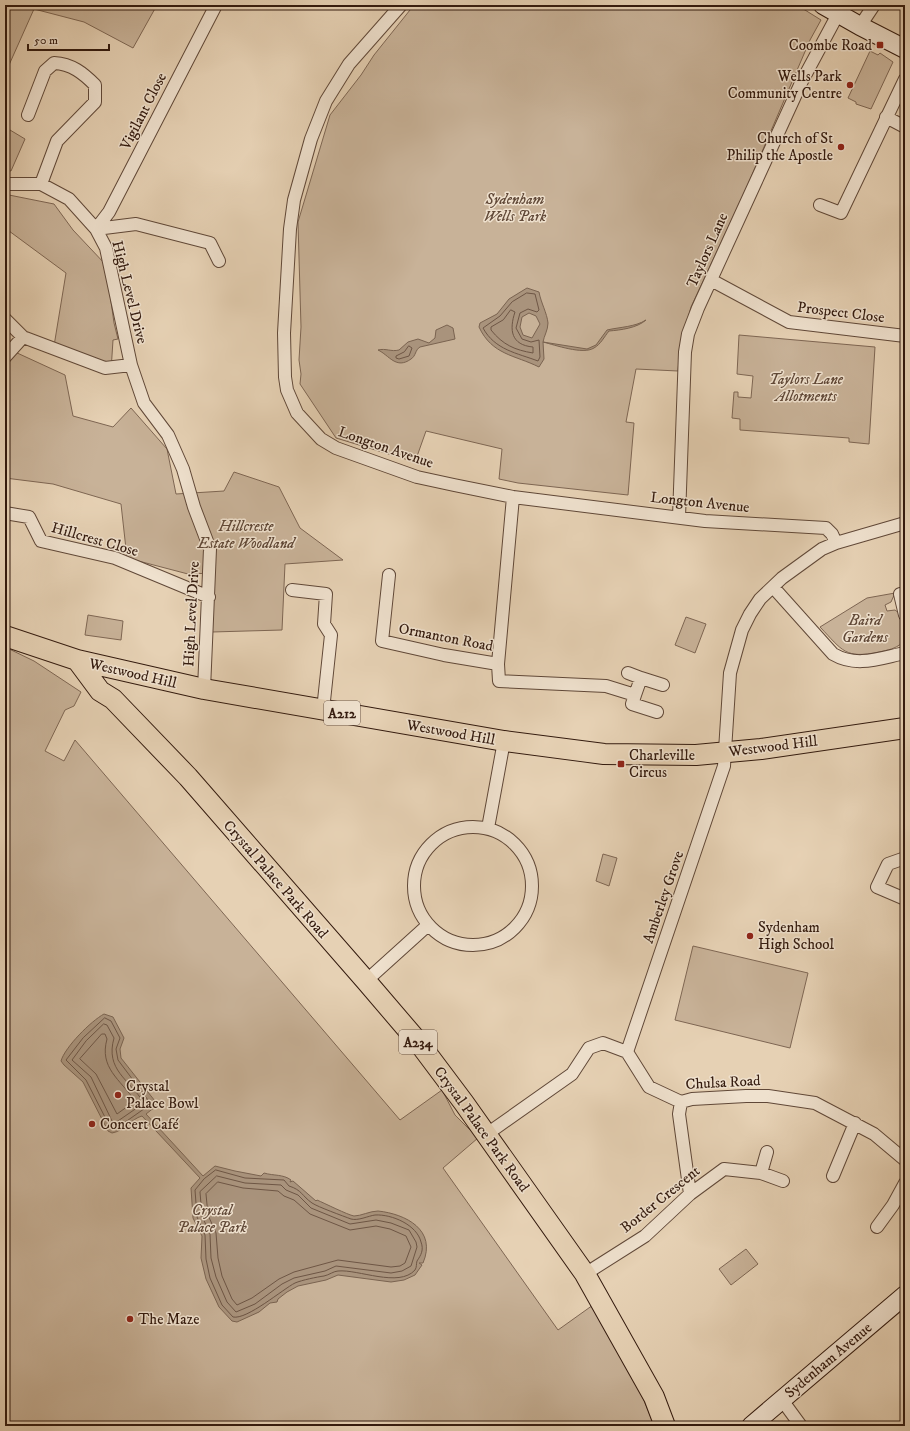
<svg xmlns="http://www.w3.org/2000/svg" width="910" height="1431" font-family="'IM FELL DW Pica',serif">
	<rect width="100%" height="100%" fill="#e6d1b4"/>
	<filter id="stains"><feTurbulence type="fractalNoise" baseFrequency=".005" numOctaves="4"/><feColorMatrix values="0 0 0 0 .2 0 0 0 0 .09 0 0 0 0 .02 0 0 0 .5 -.17"/></filter>
	<radialGradient id="worn" r=".72"><stop offset=".6" stop-color="#630" stop-opacity="0"/><stop offset="1" stop-color="#630" stop-opacity=".3"/></radialGradient>
	<path fill="#c8b298" stroke="#7e6653" d="M 5,5 L 157,5 L 133,48 L 84,22 L 34,9 L 5,74 L 5,15 L 7,7 Z
		M 414,5 L 797,5 L 821,20 L 810,40 L 746,189 L 691,307 L 680,348 L 678,371 L 636,369 L 626,422 L 634,423 L 628,495 L 518,483 L 499,479 L 502,449 L 426,431 L 415,462 L 336,438 L 300,384 L 301,374 L 299,360 L 301,327 L 298,222 L 330,115 L 361,75 L 374,55 Z
		M 870,51 L 878,55 L 880,53 L 893,62 L 871,109 L 856,104 L 856,102 L 848,98 Z
		M 5,127 L 25,139 L 11,171 L 5,170 Z
		M 9,195 L 54,204 L 73,230 L 106,265 L 114,323 L 118,339 L 113,340 L 111,371 L 54,346 L 66,273 L 5,228 L 5,197 Z
		M 739,335 L 875,347 L 869,444 L 849,442 L 849,438 L 740,430 L 740,419 L 732,418 L 734,392 L 738,392 L 738,397 L 751,398 L 753,376 L 737,374 Z
		M 15,352 L 65,375 L 73,416 L 113,427 L 131,408 L 167,449 L 176,494 L 224,491 L 234,472 L 279,487 L 300,528 L 343,560 L 285,564 L 282,630 L 212,632 L 214,573 L 188,574 L 127,558 L 121,504 L 53,484 L 5,478 L 5,363 Z
		M 895,593 L 891,602 L 885,605 L 887,611 L 895,610 L 899,613 L 904,634 L 902,643 C 895,649 888,650 879,652 C 845,659 843,651 820,627 L 867,598 Z
		M 88,615 L 123,621 L 121,640 L 85,635 Z
		M 686,617 L 706,624 L 695,653 L 675,645 Z
		M 5,647 L 34,661 L 81,692 L 74,706 L 65,710 L 45,751 L 64,761 L 75,740 L 400,1120 L 442,1090 L 455,1115 L 478,1138 L 443,1168 L 558,1330 L 593,1305 L 639,1388 L 654,1425 L 5,1426 Z
		M 603,854 L 617,858 L 609,886 L 596,881 Z
		M 693,946 L 808,973 L 790,1048 L 675,1020 Z
		M 746,1249 L 758,1264 L 731,1285 L 719,1269 Z"/>
	<path fill="#a9937c" stroke="#7a6350" fill-rule="evenodd" d="M 527,288 L 539,292 C 541,303 547,313 548,323 C 548,330 544,336 543,342 L 587,349 L 596,345 L 607,330 C 620,327 635,327 646,320 C 637,328 621,330 609,331 C 604,337 601,344 594,348 C 583,355 555,345 543,342 L 544,359 L 539,367 C 515,355 492,355 479,327 L 480,323 L 497,314 L 509,299 ZM 529,313 L 536,316 L 540,324 L 532,338 L 523,335 L 520,327 L 522,317 Z
		M 447,325 L 453,328 L 455,339 L 420,347 C 415,350 416,356 411,359 C 396,370 389,355 378,350 C 386,348 391,352 399,350 L 408,342 L 418,339 L 429,343 L 435,338 L 436,330 Z
		M 104,1014 L 113,1017 L 124,1038 L 120,1049 L 121,1058 L 155,1101 L 155,1107 L 146,1114 L 203,1176 L 215,1166 L 235,1171 L 261,1176 L 264,1173 C 274,1176 283,1174 291,1180 L 290,1182 L 293,1181 L 316,1201 L 317,1200 C 324,1203 348,1215 354,1216 C 361,1216 370,1211 378,1211 C 406,1214 437,1230 423,1263 L 419,1263 L 422,1265 L 415,1275 L 404,1280 L 391,1282 L 338,1275 L 326,1280 L 298,1286 L 287,1292 L 278,1299 L 277,1302 L 270,1303 L 259,1312 L 237,1322 L 232,1321 L 219,1307 L 206,1279 L 201,1258 L 202,1236 L 193,1218 L 191,1188 L 200,1178 L 142,1116 C 131,1119 124,1131 112,1133 L 108,1131 L 83,1082 L 64,1065 L 61,1061 C 65,1047 91,1021 104,1014 Z"/>
	<g fill="none" stroke-linecap="round" stroke-linejoin="round">
		<path stroke="#6e5645" stroke-width="1" d="M 527,293 L 535,294 L 539,310 L 537,312 L 528,309 L 520,313 L 516,328 L 522,339 L 531,342 L 539,340 L 540,357 L 538,361 C 517,353 495,350 483,328 L 500,316 L 512,302 Z
			M 511,310 L 515,312 C 509,330 511,345 533,347 L 533,353 C 515,350 503,345 491,330 L 491,327 L 503,320 Z
			M 409,346 L 412,348 L 409,356 L 399,359 L 396,358 L 396,356 L 404,352 Z
			M 105,1018 L 111,1021 L 120,1038 L 116,1049 L 118,1060 L 151,1104 L 121,1125 L 113,1128 L 108,1123 L 86,1080 L 66,1060 L 83,1038 Z
			M 104,1024 L 107,1025 L 114,1038 C 105,1070 129,1079 144,1103 L 115,1123 L 112,1121 L 91,1077 L 72,1060 L 86,1041 Z
			M 102,1034 L 105,1034 L 107,1039 C 99,1068 120,1079 135,1101 L 117,1114 L 96,1074 L 80,1059 Z
			M 216,1170 L 245,1178 L 284,1180 L 289,1186 C 302,1190 302,1196 312,1203 C 318,1207 343,1216 351,1219 C 358,1221 368,1216 375,1215 C 392,1214 417,1225 421,1242 C 424,1250 421,1255 417,1261 C 416,1264 417,1267 415,1270 C 399,1288 358,1269 338,1271 C 334,1271 329,1275 324,1276 C 317,1277 302,1280 295,1283 C 283,1289 247,1320 233,1317 L 222,1305 L 210,1278 L 206,1259 L 205,1235 L 197,1217 L 195,1190 L 204,1179 Z
			M 217,1176 L 245,1183 L 281,1185 L 286,1190 L 298,1195 L 311,1208 L 350,1224 L 376,1220 L 391,1223 L 409,1230 L 416,1242 L 417,1247 L 411,1266 L 402,1271 L 391,1273 L 336,1266 L 325,1271 L 294,1278 L 282,1284 L 255,1304 L 236,1312 L 227,1302 L 216,1277 L 211,1258 L 210,1234 L 202,1216 L 200,1192 Z
			M 218,1182 L 243,1188 L 278,1191 L 284,1196 L 294,1200 L 310,1214 L 350,1230 L 376,1226 L 390,1229 L 406,1236 L 411,1247 L 405,1263 L 400,1266 L 391,1267 L 338,1260 L 294,1272 L 279,1279 L 252,1298 L 237,1305 L 232,1299 L 222,1276 L 218,1258 L 216,1233 L 208,1215 L 206,1194 Z"/>
		<defs>
			<path id="street" d="M 401,5 L 349,64 L 326,101 L 311,139 L 294,200 L 290,229 L 284,333 L 285,377 L 287,390 L 297,413 L 321,439 L 336,448 L 417,477 L 454,485 L 513,497 L 705,521 L 826,528 L 832,534 L 836,543
				M 860,26 L 874,5
				M 28,115 L 45,71 L 54,63 C 72,64 83,73 95,85 L 95,102 L 57,141 L 41,184
				M 886,117 L 905,127
				M 5,184 L 41,184 L 69,199 L 96,229 L 106,248 L 131,365 L 144,403 L 168,435 L 183,469 L 194,507 L 210,549 L 204,689
				M 820,205 L 841,213 L 905,79
				M 96,229 L 109,212 L 216,5
				M 96,229 L 136,224 L 210,243 L 219,261
				M 711,280 L 789,322 L 905,336
				M 5,319 L 23,337 L 105,368 L 131,365
				M 5,357 L 23,337
				M 5,513 L 29,517 L 41,541 L 115,558 L 209,597
				M 679,517 L 685,352 L 688,334 L 698,308 L 801,83 L 838,14
				M 389,575 L 382,641 L 444,655 L 498,664 L 513,497
				M 773,587 L 833,654 C 857,668 880,658 905,653
				M 292,590 L 326,594 L 324,624 L 331,635 L 323,710
				M 900,594 L 905,615
				M 498,664 L 499,681 L 606,686 L 635,695 L 641,678 L 663,685
				M 628,673 L 641,678
				M 635,695 L 632,704 L 657,712
				M414 886a59 59 0 1 1 118 0a59 59 0 1 1-118 0Z
				M 488,828 L 504,741
				M 905,858 L 888,864 L 877,887 L 905,899
				M 366,981 L 428,925
				M 627,1052 L 724,766 L 730,673 L 742,630 L 750,614 L 760,599 L 782,578 L 822,549 L 836,543 L 905,523
				M 681,1102 L 679,1114 L 690,1194
				M 487,1134 L 572,1074 L 589,1048 L 603,1043 L 627,1052 L 649,1087 L 681,1102 L 692,1099 L 746,1096 L 768,1096 L 815,1103 L 874,1134 L 905,1160
				M 761,1173 L 767,1152
				M 833,1176 L 855,1123
				M 877,1227 L 893,1205 L 905,1183
				M 585,1274 L 645,1236 L 690,1194 L 724,1169 L 761,1173 L 783,1181
				M 782,1400 L 801,1426"/>
			<path id="secondary" d="M 823,5 L 860,26 L 905,49
				M 751,1426 L 905,1295"/>
			<path id="primary" d="M 5,636 L 77,660 L 204,689 L 504,741 L 604,754 L 696,755 L 761,749 L 905,728
				M 77,660 L 100,691 L 113,699 L 188,777 L 366,981 L 419,1043 L 464,1103 L 585,1274 L 654,1397 L 665,1426"/>
		</defs>
		<use href="#street" stroke="#604838" stroke-width="14"/>
		<use href="#secondary" stroke="#331a0e" stroke-width="20"/>
		<use href="#primary" stroke="#331a0e" stroke-width="22"/>
		<use href="#street" stroke="#efe1ce" stroke-width="12"/>
		<use href="#secondary" stroke="#efe1ce" stroke-width="18"/>
		<use href="#primary" stroke="#e6d1b4" stroke-width="20"/>
	</g>
	<g fill="#8f2418" stroke="#efe1ce" stroke-width="1.5">
		<rect x="876" y="41" width="8" height="8" rx="2"/>
		<circle cx="850" cy="85" r="4"/>
		<circle cx="841" cy="147" r="4"/>
		<rect x="617" y="760" width="8" height="8" rx="2"/>
		<circle cx="750" cy="936" r="4"/>
		<circle cx="118" cy="1095" r="4"/>
		<circle cx="92" cy="1124" r="4"/>
		<circle cx="130" cy="1319" r="4"/>
	</g>
	<g text-anchor="middle" stroke-width="3" stroke-linejoin="round" paint-order="stroke">
		<g fill="#efe1ce" stroke="#6b5648" stroke-width="1">
			<rect x="324" y="701" width="36" height="24" rx="3"/>
			<rect x="399" y="1030" width="38" height="24" rx="3"/>
		</g>
		<g font-size="14" font-weight="bold" fill="#331a0e">
			<text x="342" y="718">A212</text>
			<text x="418" y="1047">A234</text>
		</g>
		<g font-size="15" fill="#331a0e" stroke="#efe1ce" text-anchor="start">
			<text x="872" y="50" text-anchor="end">Coombe Road</text>
			<text x="842" y="81" text-anchor="end">Wells Park<tspan x="842" dy="17">Community Centre</tspan></text>
			<text x="833" y="143" text-anchor="end">Church of St<tspan x="833" dy="17">Philip the Apostle</tspan></text>
			<text x="629" y="760">Charleville<tspan x="629" dy="17">Circus</tspan></text>
			<text x="758" y="932">Sydenham<tspan x="758" dy="17">High School</tspan></text>
			<text x="126" y="1091">Crystal<tspan x="126" dy="17">Palace Bowl</tspan></text>
			<text x="100" y="1129">Concert Café</text>
			<text x="138" y="1324">The Maze</text>
		</g>
		<g font-size="15" fill="#331a0e" stroke="#efe1ce">
			<text transform="translate(143 111) rotate(-63)" y="5">Vigilant Close</text>
			<text transform="translate(707 250) rotate(-66)" y="5">Taylors Lane</text>
			<text transform="translate(130 292) rotate(76)" y="5">High Level Drive</text>
			<text transform="translate(841 312) rotate(7)" y="5">Prospect Close</text>
			<text transform="translate(386 447) rotate(19)" y="5">Longton Avenue</text>
			<text transform="translate(700 502) rotate(6)" y="5">Longton Avenue</text>
			<text transform="translate(95 539) rotate(16)" y="5">Hillcrest Close</text>
			<text transform="translate(191 614) rotate(-87)" y="5">High Level Drive</text>
			<text transform="translate(446 637) rotate(11)" y="5">Ormanton Road</text>
			<text transform="translate(133 673) rotate(13)" y="5">Westwood Hill</text>
			<text transform="translate(451 732) rotate(10)" y="5">Westwood Hill</text>
			<text transform="translate(773 746) rotate(-7)" y="5">Westwood Hill</text>
			<text transform="translate(276 879) rotate(49)" y="5">Crystal Palace Park Road</text>
			<text transform="translate(663 897) rotate(-71)" y="5">Amberley Grove</text>
			<text transform="translate(723 1082) rotate(-3)" y="5">Chulsa Road</text>
			<text transform="translate(482 1129) rotate(54)" y="5">Crystal Palace Park Road</text>
			<text transform="translate(660 1199) rotate(-39)" y="5">Border Crescent</text>
			<text transform="translate(828 1360) rotate(-40)" y="5">Sydenham Avenue</text>
		</g>
		<g font-size="15" font-style="italic" fill="#604837" stroke="#efe1ce">
			<text x="515" y="204">Sydenham<tspan x="515" dy="17">Wells Park</tspan></text>
			<text x="806" y="384">Taylors Lane<tspan x="806" dy="17">Allotments</tspan></text>
			<text x="246" y="531">Hillcreste<tspan x="246" dy="17">Estate Woodland</tspan></text>
			<text x="865" y="625">Baird<tspan x="865" dy="17">Gardens</tspan></text>
			<text x="212" y="1215">Crystal<tspan x="212" dy="17">Palace Park</tspan></text>
		</g>
	</g>
	<rect width="910" height="1431" fill="none" stroke="#e6d1b4" stroke-width="20"/>
	<rect x="6" y="6" width="898" height="1419" fill="none" stroke="#331a0e" stroke-width="2"/>
	<rect x="10" y="10" width="890" height="1411" fill="none" stroke="#331a0e"/>
	<path d="M28 44v6h81v-6" fill="none" stroke="#331a0e" stroke-width="2"/>
	<text x="34" y="44" font-size="12" fill="#331a0e" stroke="#efe1ce" stroke-width="3" paint-order="stroke">50 m</text>
	<rect width="100%" height="100%" filter="url(#stains)"/>
	<rect width="100%" height="100%" fill="url(#worn)"/>
</svg>
